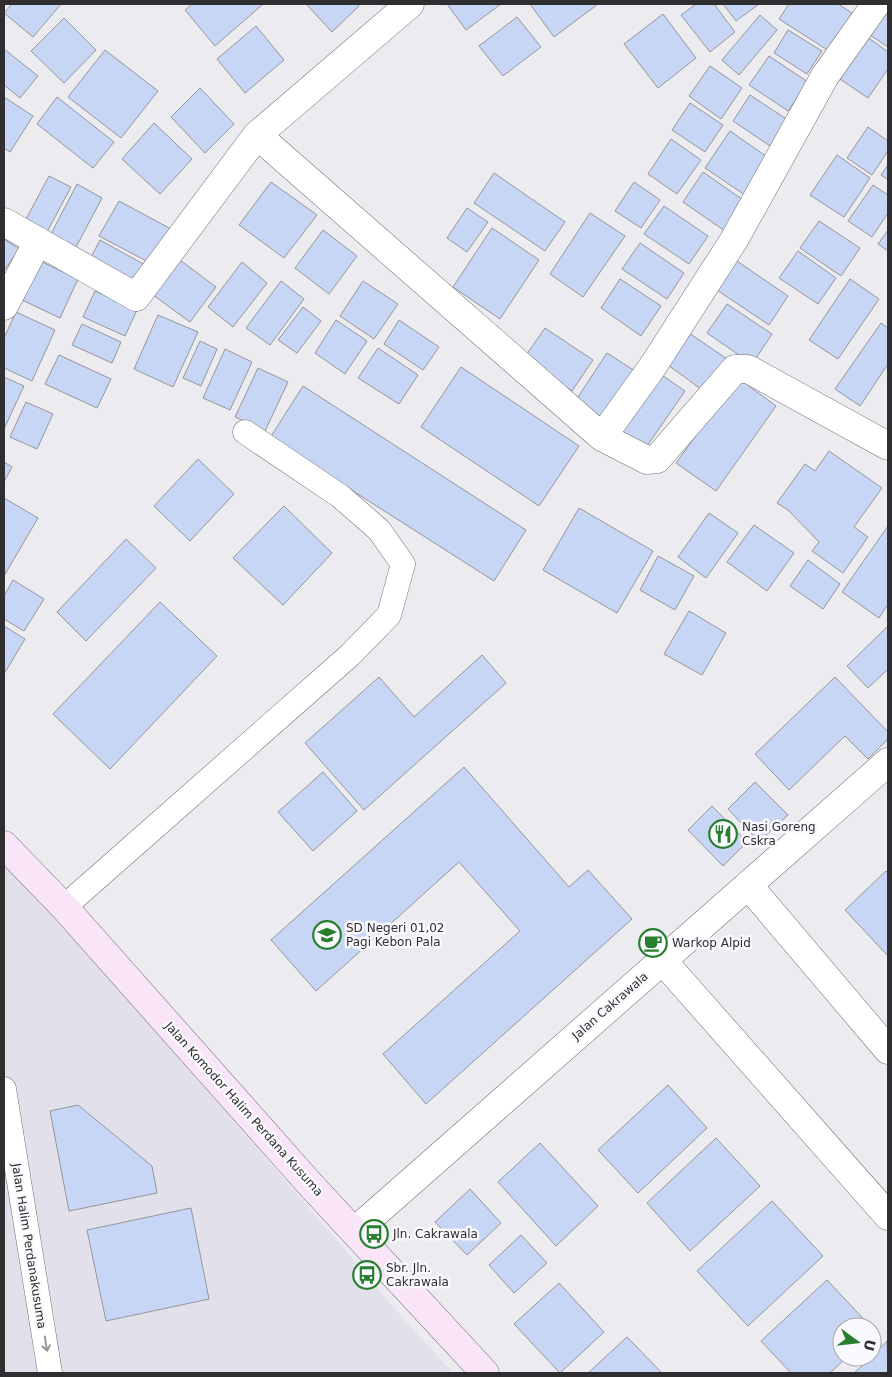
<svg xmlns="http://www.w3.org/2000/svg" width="892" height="1377" font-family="'DejaVu Sans',sans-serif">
	<rect width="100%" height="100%" fill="#ecebef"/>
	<path fill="#e2e0eb" d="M 4,858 L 343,1247 L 392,1306 L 453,1373 L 4,1373 Z"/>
	<path fill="#c8d6f6" stroke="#95969a" d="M 12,4 L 61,4 L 33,37 L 4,13 Z
		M 192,4 L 261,4 L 262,5 L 215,46 L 185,10 Z
		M 306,4 L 357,4 L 359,6 L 332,32 Z
		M 447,4 L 501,4 L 466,30 Z
		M 530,4 L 598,4 L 554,37 Z
		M 696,4 L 714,4 L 735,32 L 710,52 L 681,15 Z
		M 723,4 L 759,4 L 736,21 Z
		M 789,4 L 838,4 L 852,13 L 829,51 L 779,19 Z
		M 888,8 L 888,47 L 867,33 Z
		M 663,14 L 696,58 L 658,88 L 624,44 Z
		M 760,15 L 777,30 L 739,75 L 722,60 Z
		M 517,17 L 541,47 L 503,76 L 479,46 Z
		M 64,18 L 96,50 L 64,83 L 31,51 Z
		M 256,26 L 284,60 L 245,93 L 217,59 Z
		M 788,30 L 822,51 L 807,74 L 774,53 Z
		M 863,34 L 888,52 L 888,69 L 868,98 L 834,75 Z
		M 4,49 L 38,76 L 20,98 L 4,85 Z
		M 105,50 L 158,91 L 121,138 L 68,97 Z
		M 769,56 L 808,82 L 788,111 L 749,85 Z
		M 710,66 L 742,88 L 721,119 L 689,96 Z
		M 200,88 L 234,124 L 205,153 L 171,117 Z
		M 750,95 L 794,124 L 776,150 L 733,121 Z
		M 4,97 L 33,116 L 10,152 L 4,148 Z
		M 57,97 L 114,142 L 93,168 L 37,124 Z
		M 690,103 L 723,125 L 705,152 L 672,130 Z
		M 154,123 L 192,159 L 160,194 L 122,159 Z
		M 868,127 L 888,141 L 888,151 L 872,175 L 847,158 Z
		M 730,131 L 770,159 L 745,195 L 705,168 Z
		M 671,139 L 701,160 L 677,194 L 648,174 Z
		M 837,155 L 870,178 L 844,217 L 810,195 Z
		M 888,165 L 888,180 L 881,175 Z
		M 703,172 L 746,202 L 725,231 L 683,202 Z
		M 494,173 L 565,222 L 545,251 L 474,203 Z
		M 49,176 L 71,187 L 47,232 L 25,221 Z
		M 271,182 L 317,215 L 284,258 L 239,225 Z
		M 634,182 L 660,200 L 641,228 L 615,211 Z
		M 77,184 L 102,198 L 76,247 L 51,234 Z
		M 873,185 L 888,195 L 888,213 L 872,237 L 848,221 Z
		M 119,201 L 171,229 L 152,264 L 99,236 Z
		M 664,206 L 708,236 L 689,264 L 644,234 Z
		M 467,208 L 488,222 L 467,252 L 447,238 Z
		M 590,213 L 625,236 L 583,297 L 550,274 Z
		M 819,221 L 860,248 L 841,276 L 800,248 Z
		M 492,228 L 539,260 L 500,319 L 453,287 Z
		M 323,230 L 357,256 L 329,294 L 295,268 Z
		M 888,230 L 888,251 L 878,244 Z
		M 4,239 L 19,249 L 4,271 Z
		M 100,240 L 147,266 L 136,287 L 89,261 Z
		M 640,243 L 684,273 L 667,299 L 622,269 Z
		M 798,251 L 836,278 L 818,304 L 779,278 Z
		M 176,257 L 216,287 L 190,322 L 149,292 Z
		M 734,259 L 788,296 L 769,325 L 714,288 Z
		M 38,260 L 78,279 L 60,318 L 20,299 Z
		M 242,262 L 267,283 L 233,327 L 208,307 Z
		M 620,279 L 661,306 L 641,336 L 601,308 Z
		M 850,279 L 879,299 L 838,359 L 809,340 Z
		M 281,281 L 304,299 L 270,345 L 246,328 Z
		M 363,281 L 398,304 L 374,339 L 340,316 Z
		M 95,291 L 137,310 L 125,336 L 83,317 Z
		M 727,304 L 772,334 L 752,364 L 707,333 Z
		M 303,307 L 321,321 L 297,353 L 278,340 Z
		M 16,312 L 55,330 L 32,381 L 4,368 L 4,338 Z
		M 158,315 L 198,332 L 173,387 L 134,369 Z
		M 336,320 L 367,341 L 345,374 L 315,353 Z
		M 399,320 L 439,347 L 423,370 L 384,344 Z
		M 881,323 L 888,328 L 888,364 L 860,406 L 835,389 Z
		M 82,324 L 121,342 L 112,363 L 72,345 Z
		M 545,328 L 593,360 L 572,391 L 524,358 Z
		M 689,333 L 727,359 L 705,392 L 668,365 Z
		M 200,341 L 217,349 L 201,386 L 183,378 Z
		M 378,348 L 418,375 L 399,404 L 358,378 Z
		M 225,349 L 252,362 L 230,410 L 203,398 Z
		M 607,353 L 638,373 L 605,421 L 576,400 Z
		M 59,355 L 111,379 L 97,408 L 45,384 Z
		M 461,367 L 579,446 L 539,506 L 421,427 Z
		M 258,368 L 288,382 L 265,431 L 235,417 Z
		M 656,371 L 685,391 L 645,449 L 617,430 Z
		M 4,377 L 24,386 L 4,429 Z
		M 738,378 L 776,406 L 716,491 L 676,463 Z
		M 303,386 L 526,530 L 494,581 L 270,438 Z
		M 26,402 L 53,414 L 37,449 L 10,437 Z
		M 829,451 L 882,488 L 854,527 L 868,537 L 843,573 L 812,551 L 819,542 L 788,510 L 777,503 L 805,464 L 815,471 Z
		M 198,459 L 234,494 L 190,541 L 154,506 Z
		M 4,462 L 12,467 L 4,482 Z
		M 4,498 L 38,518 L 4,576 Z
		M 284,506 L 332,553 L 283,605 L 233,558 Z
		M 579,508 L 653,551 L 617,613 L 543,570 Z
		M 709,513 L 738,533 L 706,578 L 678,557 Z
		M 754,525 L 794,553 L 767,591 L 727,562 Z
		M 888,526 L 888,604 L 879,618 L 842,592 Z
		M 126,539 L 156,568 L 86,641 L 57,612 Z
		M 658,556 L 694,576 L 675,610 L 640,590 Z
		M 808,560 L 840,584 L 823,609 L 790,586 Z
		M 13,580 L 44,599 L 24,631 L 4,619 L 4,596 Z
		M 160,602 L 217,656 L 110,769 L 53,714 Z
		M 689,611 L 726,633 L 702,675 L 664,654 Z
		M 4,626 L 25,639 L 4,674 Z
		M 888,626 L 888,669 L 868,688 L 847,666 Z
		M 482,655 L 506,683 L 364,810 L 305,743 L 379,677 L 414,717 Z
		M 835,677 L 888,732 L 888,739 L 868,759 L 845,736 L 789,790 L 755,754 Z
		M 464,767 L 569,887 L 588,870 L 632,919 L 426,1104 L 383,1054 L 520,931 L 459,862 L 316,991 L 271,940 Z
		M 323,772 L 357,811 L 313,851 L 278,812 Z
		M 755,782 L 788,815 L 759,842 L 728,809 Z
		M 712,806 L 747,842 L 723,866 L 688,830 Z
		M 886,871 L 888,873 L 888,956 L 845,910 Z
		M 668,1085 L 707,1128 L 638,1193 L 598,1150 Z
		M 78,1105 L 152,1166 L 157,1193 L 69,1211 L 50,1111 Z
		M 716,1138 L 760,1186 L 690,1251 L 647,1203 Z
		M 540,1143 L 598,1206 L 556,1246 L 498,1182 Z
		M 470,1189 L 501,1223 L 467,1255 L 435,1222 Z
		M 772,1201 L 823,1256 L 748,1326 L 697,1271 Z
		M 191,1208 L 209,1299 L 106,1321 L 87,1230 Z
		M 521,1235 L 547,1263 L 514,1293 L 489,1265 Z
		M 827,1280 L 871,1327 L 842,1327 L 842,1357 L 847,1357 L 830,1373 L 791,1373 L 761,1341 Z
		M 559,1283 L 604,1332 L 560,1373 L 514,1324 Z
		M 627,1337 L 662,1373 L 588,1373 Z
		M 887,1341 L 888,1373 L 854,1373 L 872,1357 Z"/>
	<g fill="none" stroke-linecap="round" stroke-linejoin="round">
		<defs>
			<path id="lane" d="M 64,907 L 350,655 L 389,615 L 403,564 L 379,530 L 340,496 L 245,432
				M 4,1089 L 50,1373"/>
			<path id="street" d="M 257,135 L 410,4
				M 4,222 L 136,297 L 257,135 L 602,437 L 647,460 L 657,459 L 735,369 L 748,369 L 888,446
				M 4,306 L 38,241
				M 602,437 L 653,366 L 734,240 L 825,76 L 876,4
				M 748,885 L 888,1050
				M 662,960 L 888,1216
				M 355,1231 L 888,762"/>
			<path id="secondary" d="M 4,845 L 64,907 L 308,1182 L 485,1373"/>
		</defs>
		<use href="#lane" stroke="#6f6f72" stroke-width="25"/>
		<use href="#street" stroke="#6f6f72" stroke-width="29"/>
		<use href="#secondary" stroke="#6f6f72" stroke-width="29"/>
		<use href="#lane" stroke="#fff" stroke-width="24"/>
		<use href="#street" stroke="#fff" stroke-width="28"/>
		<use href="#secondary" stroke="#f9e4f8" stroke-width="28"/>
	</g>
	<defs><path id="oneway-shaft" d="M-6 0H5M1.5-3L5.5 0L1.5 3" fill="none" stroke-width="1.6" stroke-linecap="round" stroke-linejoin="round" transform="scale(1.25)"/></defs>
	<use stroke="#979698" href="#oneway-shaft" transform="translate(46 1344) rotate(81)"/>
	<defs>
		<symbol id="restaurant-ring" viewBox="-11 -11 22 22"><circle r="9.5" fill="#faf9fd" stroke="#277f2e" stroke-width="1.5"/><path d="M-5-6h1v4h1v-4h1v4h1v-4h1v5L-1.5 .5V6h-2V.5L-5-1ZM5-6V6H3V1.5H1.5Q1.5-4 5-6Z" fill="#277f2e"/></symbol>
		<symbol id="school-ring" viewBox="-11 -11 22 22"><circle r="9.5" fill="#faf9fd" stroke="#277f2e" stroke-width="1.5"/><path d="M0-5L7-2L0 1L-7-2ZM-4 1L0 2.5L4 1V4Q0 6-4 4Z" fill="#277f2e"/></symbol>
		<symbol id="cafe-ring" viewBox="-11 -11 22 22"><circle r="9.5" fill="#faf9fd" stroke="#277f2e" stroke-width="1.5"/><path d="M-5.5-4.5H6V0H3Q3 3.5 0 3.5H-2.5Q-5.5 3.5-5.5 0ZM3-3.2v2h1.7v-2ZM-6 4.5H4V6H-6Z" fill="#277f2e"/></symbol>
		<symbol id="bus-ring" viewBox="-11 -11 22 22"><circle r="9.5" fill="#faf9fd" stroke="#277f2e" stroke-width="1.5"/><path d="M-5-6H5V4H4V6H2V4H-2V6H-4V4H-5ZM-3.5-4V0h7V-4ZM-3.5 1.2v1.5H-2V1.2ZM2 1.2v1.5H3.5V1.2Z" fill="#277f2e"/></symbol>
	</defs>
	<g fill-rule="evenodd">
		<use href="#restaurant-ring" x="707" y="818" width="32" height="32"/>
		<use href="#school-ring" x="311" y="919" width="32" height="32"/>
		<use href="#cafe-ring" x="637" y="927" width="32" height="32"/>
		<use href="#bus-ring" x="358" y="1218" width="32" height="32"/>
		<use href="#bus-ring" x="351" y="1259" width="32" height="32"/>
	</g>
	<g text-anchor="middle" stroke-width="5" stroke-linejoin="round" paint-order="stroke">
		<g font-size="12" fill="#2f2e30" stroke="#faf9fd" text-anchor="start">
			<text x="742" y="831">Nasi Goreng<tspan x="742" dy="14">Cskra</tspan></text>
			<text x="346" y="932">SD Negeri 01,02<tspan x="346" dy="14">Pagi Kebon Pala</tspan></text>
			<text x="672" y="947">Warkop Alpid</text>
			<text x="393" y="1238">Jln. Cakrawala</text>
			<text x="386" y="1272">Sbr. Jln.<tspan x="386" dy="14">Cakrawala</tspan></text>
		</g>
		<g font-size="12" fill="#2f2e30" stroke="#faf9fd">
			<text transform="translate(610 1006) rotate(-41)" y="4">Jalan Cakrawala</text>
			<text transform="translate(244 1109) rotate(48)" y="4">Jalan Komodor Halim Perdana Kusuma</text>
			<text transform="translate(29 1246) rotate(81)" y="4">Jalan Halim Perdanakusuma</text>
		</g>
	</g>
	<rect width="892" height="1377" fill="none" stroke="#2f2e30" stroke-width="10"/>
	<g transform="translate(857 1342) rotate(105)"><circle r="24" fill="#faf9fd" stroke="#a9a8ab"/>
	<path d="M0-4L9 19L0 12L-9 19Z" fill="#277f2e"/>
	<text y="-8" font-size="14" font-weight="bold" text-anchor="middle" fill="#2f2e30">U</text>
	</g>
</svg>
